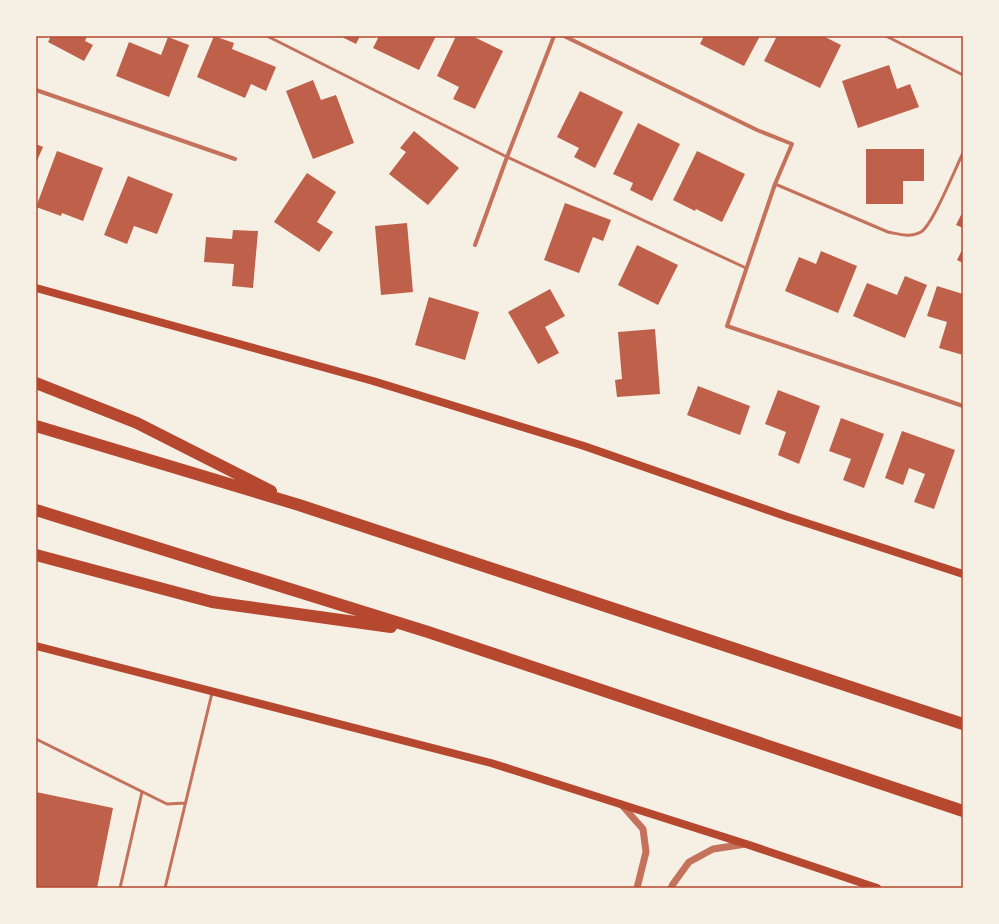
<svg xmlns="http://www.w3.org/2000/svg" width="999" height="924" font-family="Figtree,sans-serif">
	<rect width="100%" height="100%" fill="#f6efe4"/>
	<path fill="#bf614a" d="M 51,36 L 87,36 L 85,41 L 93,45 L 84,61 L 48,42 Z
		M 214,36 L 234,43 L 232,49 L 276,67 L 266,91 L 251,84 L 245,98 L 197,77 Z
		M 340,36 L 360,36 L 356,44 Z
		M 379,36 L 436,36 L 419,70 L 373,48 Z
		M 456,36 L 472,36 L 503,51 L 475,109 L 453,99 L 459,87 L 437,76 Z
		M 704,36 L 760,36 L 744,66 L 700,44 Z
		M 777,36 L 823,36 L 841,45 L 820,88 L 764,61 Z
		M 168,37 L 189,45 L 169,97 L 116,76 L 129,42 L 161,55 Z
		M 889,65 L 897,89 L 910,84 L 919,107 L 858,128 L 842,81 Z
		M 313,80 L 321,100 L 336,95 L 354,143 L 313,159 L 286,91 Z
		M 580,91 L 623,112 L 595,168 L 574,157 L 579,148 L 557,137 Z
		M 638,123 L 680,144 L 652,201 L 630,190 L 633,183 L 613,174 Z
		M 414,131 L 459,168 L 428,205 L 389,174 L 406,152 L 400,148 Z
		M 36,144 L 43,147 L 36,163 Z
		M 866,149 L 924,149 L 924,181 L 903,181 L 903,204 L 866,204 Z
		M 57,151 L 103,168 L 83,221 L 62,213 L 61,216 L 36,207 Z
		M 697,151 L 745,174 L 722,222 L 696,209 L 695,211 L 673,200 Z
		M 307,173 L 336,192 L 317,222 L 333,232 L 319,252 L 274,222 Z
		M 128,176 L 173,194 L 157,234 L 134,226 L 127,244 L 104,235 Z
		M 565,203 L 611,220 L 603,241 L 593,237 L 579,273 L 544,260 Z
		M 963,211 L 963,228 L 956,225 Z
		M 407,223 L 413,292 L 381,295 L 375,226 Z
		M 233,230 L 258,231 L 253,288 L 232,286 L 234,264 L 204,262 L 206,237 L 232,239 Z
		M 637,245 L 678,265 L 658,305 L 618,285 Z
		M 963,248 L 963,263 L 957,260 Z
		M 821,251 L 857,266 L 838,313 L 785,291 L 799,257 L 816,264 Z
		M 905,276 L 927,285 L 905,338 L 853,316 L 867,283 L 897,295 Z
		M 937,286 L 963,294 L 963,355 L 939,348 L 947,322 L 927,316 Z
		M 550,289 L 565,316 L 545,327 L 559,353 L 538,364 L 508,312 Z
		M 429,297 L 479,312 L 465,360 L 415,345 Z
		M 655,329 L 660,394 L 617,397 L 615,380 L 622,379 L 618,332 Z
		M 698,386 L 750,406 L 740,435 L 687,415 Z
		M 778,390 L 820,406 L 799,464 L 778,455 L 786,432 L 765,424 Z
		M 841,418 L 884,434 L 864,488 L 843,480 L 851,459 L 829,451 Z
		M 902,431 L 955,450 L 934,509 L 914,502 L 925,474 L 909,468 L 903,485 L 885,478 Z
		M 36,792 L 113,808 L 97,888 L 36,888 Z"/>
	<g fill="none" stroke-linecap="round" stroke-linejoin="round">
		<path stroke="#c5725c" stroke-width="3" d="M 267,36 L 507,157 L 746,268
			M 886,36 L 963,75
			M 775,184 L 888,232 C 899,234 910,238 921,232 C 933,224 955,169 963,153
			M 36,739 L 167,804 L 185,803
			M 120,888 L 142,792
			M 165,888 L 212,693"/>
		<path stroke="#c5725c" stroke-width="4" d="M 564,36 L 757,130 L 792,144 L 775,184 L 727,326 L 963,406
			M 36,90 L 235,159
			M 475,245 L 507,157 L 554,36"/>
		<path stroke="#c5725c" stroke-width="7" d="M 621,804 L 643,829 L 646,852 L 637,888
			M 671,888 L 673,884 L 689,862 L 713,849 L 746,844"/>
		<path stroke="#b5482f" stroke-width="8" d="M 36,288 L 373,381 L 584,446 L 785,516 L 963,574
			M 36,646 L 491,763 L 746,844 L 877,888"/>
		<path stroke="#b5482f" stroke-width="12" d="M 36,383 L 137,423 L 271,491
			M 36,426 L 299,505 L 963,724
			M 36,510 L 428,632 L 963,811
			M 36,555 L 212,602 L 391,627"/>
	</g>
	<rect width="999" height="924" fill="none" stroke="#f6efe4" stroke-width="74"/>
	<rect x="37" y="37" width="925" height="850" fill="none" stroke="#b5482f" stroke-width="1.5"/>
</svg>
